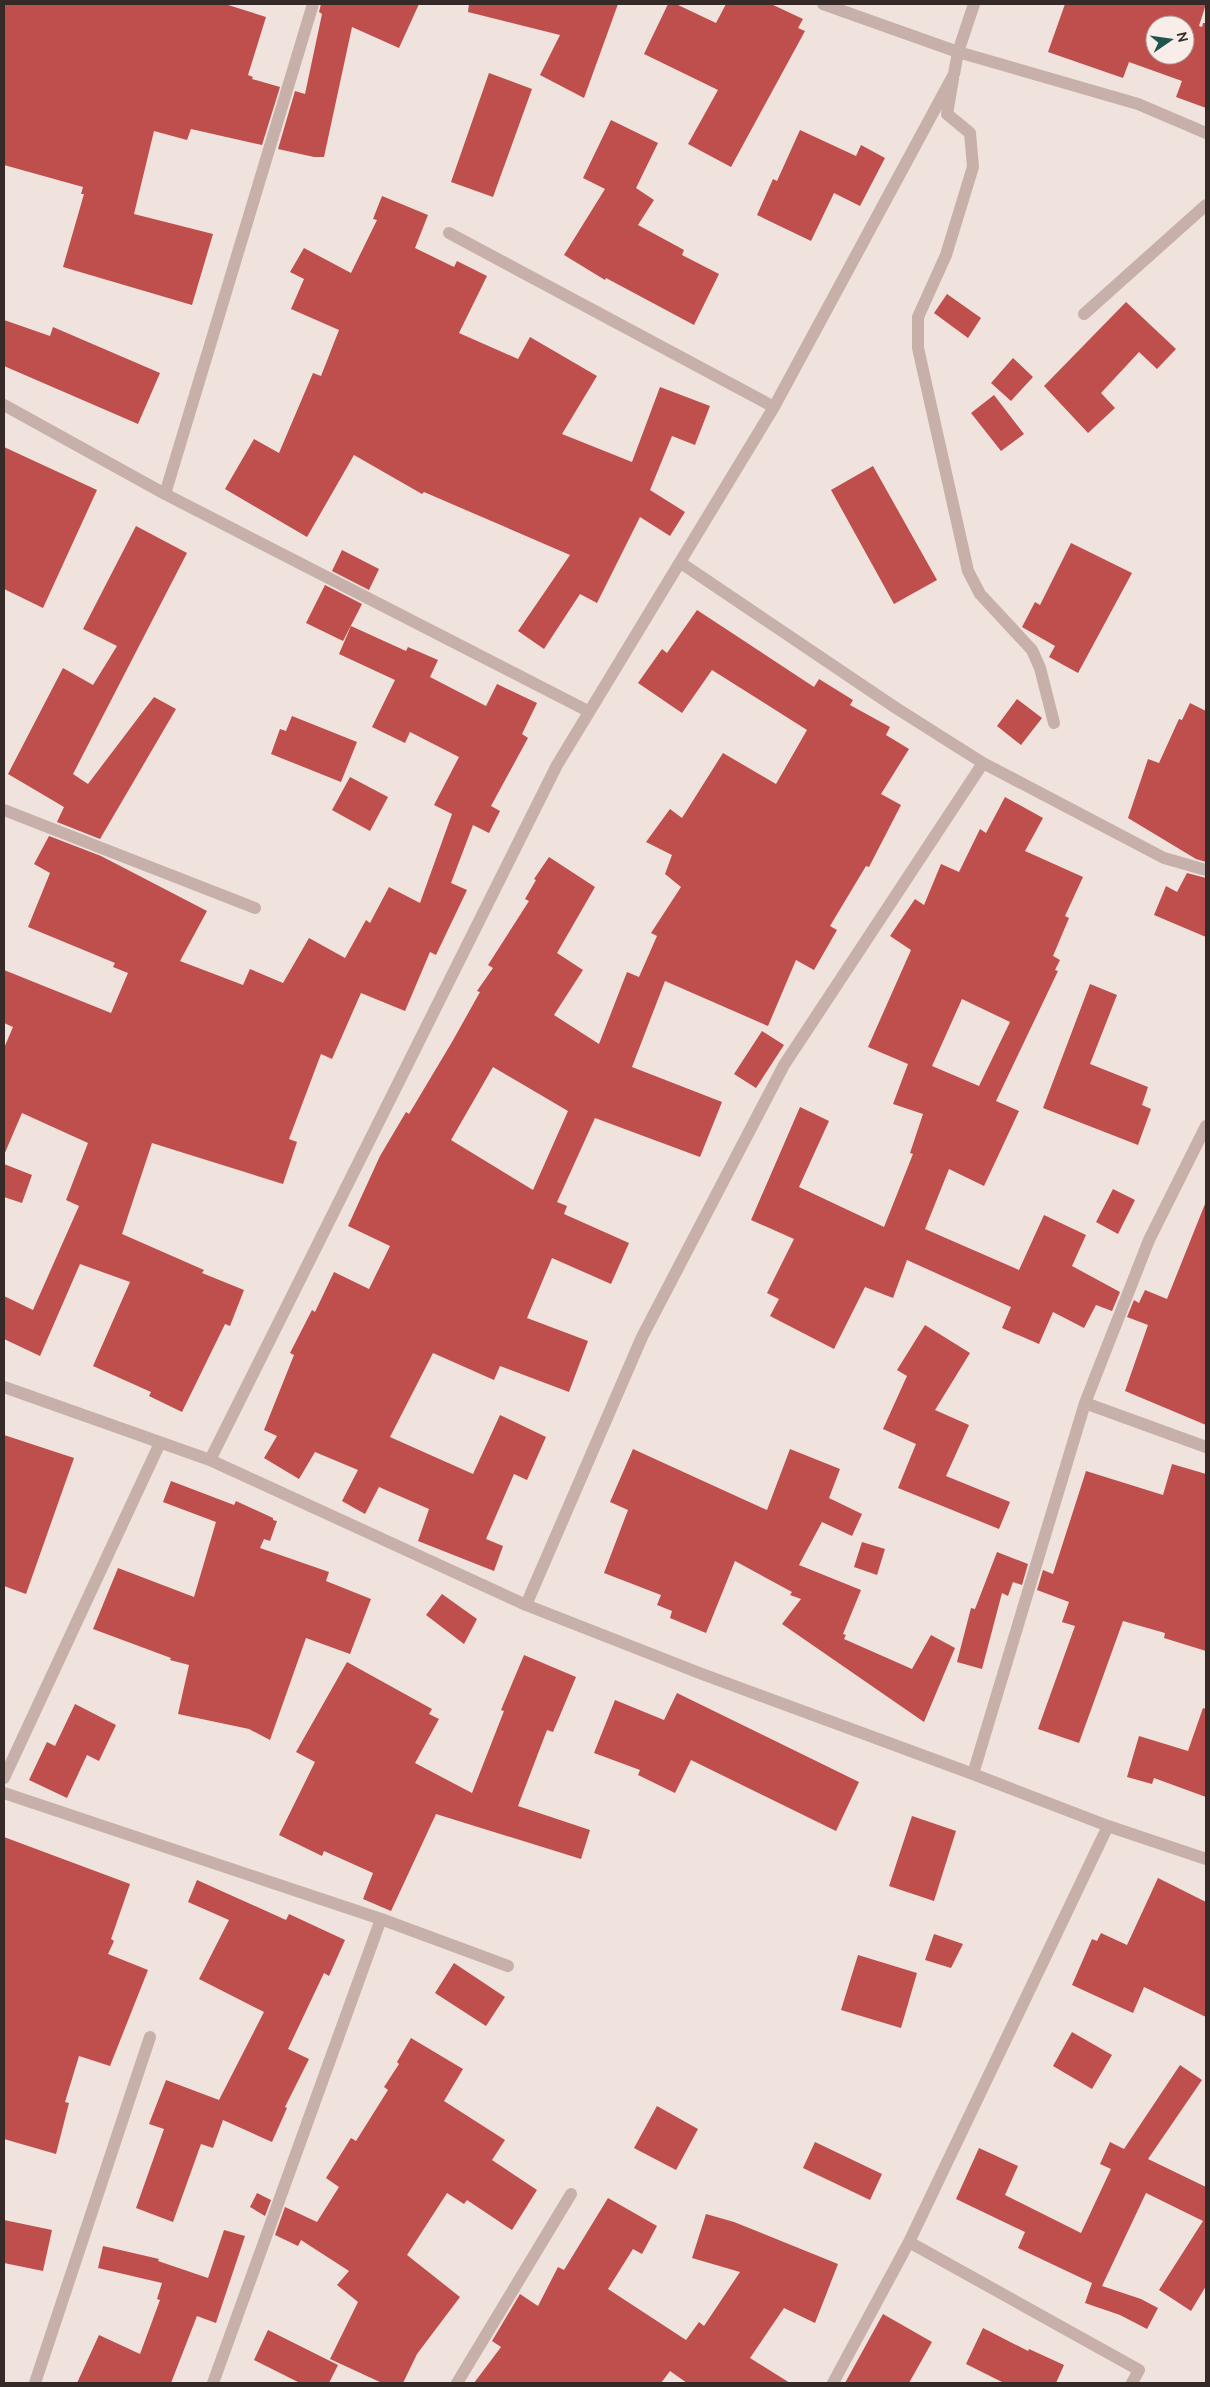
<svg xmlns="http://www.w3.org/2000/svg" width="1210" height="2387" font-family="Ubuntu,sans-serif">
	<rect width="100%" height="100%" fill="#f0e2dc"/>
	<path fill="#be4f4d" fill-rule="evenodd" d="M 4,4 L 225,4 L 266,17 L 248,75 L 253,77 L 252,79 L 280,87 L 262,145 L 191,129 L 187,140 L 154,131 L 134,214 L 213,234 L 192,305 L 63,267 L 84,194 L 81,194 L 83,187 L 4,165 Z
		M 321,4 L 419,4 L 399,48 L 352,27 L 324,157 L 314,157 L 278,149 L 295,91 L 305,94 L 322,14 L 319,12 Z
		M 469,4 L 618,4 L 584,98 L 540,75 L 560,35 L 468,12 Z
		M 668,4 L 676,4 L 716,23 L 726,4 L 771,4 L 803,19 L 798,28 L 805,31 L 731,167 L 688,144 L 718,90 L 644,54 Z
		M 1065,4 L 1206,4 L 1199,26 L 1202,27 L 1203,23 L 1206,23 L 1206,108 L 1176,97 L 1182,81 L 1129,62 L 1123,78 L 1048,52 ZM 1155,25 L 1185,25 L 1185,55 L 1155,55 Z
		M 489,73 L 532,89 L 493,197 L 451,182 Z
		M 611,120 L 658,143 L 636,188 L 654,200 L 638,225 L 684,250 L 682,255 L 719,274 L 694,325 L 606,278 L 605,280 L 564,255 L 605,189 L 583,178 Z
		M 800,130 L 856,156 L 861,145 L 885,158 L 860,206 L 834,193 L 811,241 L 757,215 L 773,179 L 777,181 Z
		M 382,196 L 428,215 L 415,248 L 454,267 L 457,261 L 487,276 L 459,333 L 518,359 L 530,337 L 597,376 L 562,434 L 632,462 L 660,387 L 710,406 L 695,445 L 672,436 L 650,490 L 685,512 L 670,536 L 640,517 L 597,603 L 580,594 L 544,649 L 518,631 L 570,555 L 424,492 L 422,494 L 354,455 L 307,537 L 225,489 L 254,439 L 279,453 L 313,373 L 321,376 L 339,330 L 291,309 L 304,279 L 290,272 L 304,248 L 351,273 L 377,220 L 373,219 Z
		M 947,294 L 981,318 L 968,338 L 934,313 Z
		M 1126,302 L 1176,349 L 1157,369 L 1139,352 L 1101,393 L 1115,408 L 1088,433 L 1044,386 Z
		M 4,320 L 50,336 L 53,327 L 160,373 L 138,424 L 4,366 Z
		M 1013,358 L 1033,377 L 1011,401 L 991,383 Z
		M 994,395 L 1024,434 L 1001,451 L 971,413 Z
		M 4,447 L 97,490 L 43,608 L 4,589 Z
		M 873,466 L 937,580 L 894,604 L 831,490 Z
		M 136,526 L 187,553 L 73,774 L 88,784 L 154,697 L 176,709 L 100,839 L 57,822 L 64,807 L 8,774 L 63,668 L 93,685 L 117,646 L 83,629 Z
		M 1071,543 L 1132,573 L 1078,673 L 1049,657 L 1055,646 L 1022,627 L 1035,602 L 1040,605 Z
		M 342,550 L 379,569 L 369,590 L 332,571 Z
		M 325,585 L 362,604 L 343,641 L 306,623 Z
		M 697,610 L 814,687 L 819,679 L 853,700 L 850,705 L 890,727 L 886,735 L 909,749 L 881,794 L 901,805 L 869,867 L 866,866 L 830,926 L 837,930 L 814,970 L 796,960 L 768,1026 L 665,981 L 632,1067 L 722,1102 L 700,1157 L 595,1118 L 557,1202 L 567,1206 L 564,1214 L 629,1243 L 611,1284 L 552,1258 L 527,1318 L 588,1341 L 569,1392 L 500,1366 L 494,1380 L 433,1353 L 390,1437 L 473,1474 L 500,1415 L 546,1437 L 527,1480 L 514,1474 L 486,1539 L 503,1546 L 494,1571 L 418,1541 L 429,1509 L 379,1487 L 365,1514 L 342,1501 L 358,1470 L 315,1452 L 299,1479 L 264,1458 L 277,1436 L 264,1430 L 294,1355 L 290,1353 L 312,1310 L 315,1312 L 334,1272 L 369,1289 L 390,1246 L 348,1226 L 380,1156 L 406,1112 L 409,1114 L 452,1042 L 480,992 L 477,991 L 493,968 L 488,965 L 529,901 L 525,899 L 536,880 L 534,879 L 549,857 L 595,887 L 557,953 L 583,970 L 554,1015 L 599,1044 L 627,972 L 639,977 L 657,936 L 651,933 L 681,887 L 665,874 L 672,855 L 646,842 L 670,809 L 682,818 L 723,753 L 776,784 L 807,730 L 712,670 L 682,713 L 638,683 L 662,649 L 667,653 ZM 493,1067 L 568,1111 L 533,1190 L 451,1140 Z
		M 351,626 L 406,651 L 408,647 L 438,660 L 430,677 L 486,706 L 497,684 L 537,703 L 522,734 L 528,738 L 491,806 L 500,811 L 489,833 L 473,825 L 451,883 L 467,890 L 436,955 L 430,952 L 405,1011 L 361,993 L 332,1059 L 321,1054 L 289,1139 L 297,1142 L 283,1184 L 152,1143 L 122,1234 L 204,1270 L 202,1273 L 244,1290 L 230,1326 L 225,1324 L 182,1412 L 149,1396 L 151,1392 L 93,1366 L 130,1282 L 80,1264 L 40,1356 L 4,1339 L 4,1296 L 33,1310 L 79,1206 L 66,1200 L 88,1143 L 22,1113 L 4,1155 L 4,1048 L 13,1027 L 4,1023 L 4,970 L 111,1013 L 128,973 L 113,967 L 115,963 L 28,927 L 50,873 L 34,864 L 49,836 L 101,856 L 207,911 L 180,961 L 243,985 L 250,969 L 283,983 L 309,938 L 345,958 L 366,920 L 370,923 L 389,887 L 420,903 L 452,814 L 434,805 L 459,757 L 410,732 L 405,743 L 372,727 L 395,680 L 339,654 Z
		M 1017,699 L 1042,718 L 1021,745 L 997,726 Z
		M 1190,703 L 1206,711 L 1206,862 L 1196,859 L 1128,818 L 1148,759 L 1159,763 L 1179,719 L 1182,720 Z
		M 292,716 L 357,742 L 341,782 L 271,754 L 280,729 L 286,731 Z
		M 350,777 L 388,797 L 370,831 L 332,810 Z
		M 1005,797 L 1043,818 L 1025,851 L 1083,877 L 1065,916 L 1069,918 L 1053,956 L 1060,960 L 1055,970 L 1058,971 L 996,1101 L 1019,1111 L 984,1186 L 949,1169 L 925,1229 L 1019,1270 L 1044,1215 L 1086,1235 L 1072,1266 L 1120,1292 L 1112,1311 L 1096,1305 L 1084,1328 L 1053,1312 L 1039,1344 L 1002,1328 L 1011,1307 L 907,1260 L 893,1298 L 865,1287 L 834,1349 L 770,1316 L 779,1299 L 767,1293 L 794,1239 L 751,1220 L 800,1107 L 829,1121 L 799,1187 L 884,1227 L 913,1154 L 910,1153 L 923,1114 L 893,1104 L 908,1064 L 868,1047 L 911,950 L 890,936 L 915,899 L 924,905 L 941,864 L 959,872 L 980,829 L 986,833 ZM 962,999 L 1010,1022 L 979,1086 L 932,1066 Z
		M 1187,873 L 1206,878 L 1206,937 L 1154,915 L 1166,886 L 1177,892 Z
		M 1090,984 L 1117,995 L 1090,1064 L 1148,1087 L 1142,1105 L 1151,1109 L 1138,1145 L 1043,1108 Z
		M 762,1031 L 784,1045 L 756,1088 L 734,1074 Z
		M 4,1164 L 32,1175 L 22,1203 L 4,1197 Z
		M 1113,1189 L 1135,1200 L 1118,1234 L 1096,1222 Z
		M 1205,1204 L 1206,1204 L 1206,1425 L 1125,1391 L 1148,1325 L 1127,1317 L 1134,1300 L 1139,1303 L 1145,1290 L 1167,1299 Z
		M 925,1325 L 970,1353 L 935,1410 L 969,1425 L 946,1476 L 1010,1502 L 999,1529 L 898,1488 L 916,1444 L 883,1429 L 907,1376 L 897,1370 Z
		M 4,1435 L 74,1458 L 26,1594 L 4,1586 Z
		M 633,1449 L 767,1510 L 790,1449 L 840,1469 L 829,1498 L 862,1514 L 852,1536 L 822,1522 L 799,1565 L 861,1590 L 843,1634 L 846,1635 L 844,1639 L 912,1669 L 931,1635 L 955,1648 L 924,1722 L 782,1624 L 801,1599 L 790,1595 L 792,1592 L 735,1561 L 706,1633 L 670,1618 L 672,1611 L 657,1605 L 661,1595 L 604,1573 L 628,1510 L 610,1502 Z
		M 1172,1464 L 1206,1474 L 1206,1651 L 1164,1638 L 1165,1633 L 1123,1621 L 1079,1743 L 1038,1729 L 1075,1626 L 1062,1622 L 1069,1602 L 1037,1590 L 1043,1570 L 1053,1574 L 1086,1471 L 1163,1495 Z
		M 171,1481 L 234,1505 L 236,1501 L 273,1518 L 273,1520 L 277,1521 L 270,1541 L 264,1539 L 260,1548 L 329,1572 L 326,1581 L 371,1599 L 350,1654 L 306,1638 L 270,1740 L 249,1729 L 178,1714 L 189,1665 L 170,1660 L 171,1658 L 93,1629 L 118,1568 L 194,1597 L 216,1522 L 163,1502 Z
		M 862,1542 L 885,1549 L 877,1575 L 854,1567 Z
		M 997,1552 L 1028,1564 L 1022,1585 L 1013,1582 L 1008,1596 L 1002,1593 L 982,1669 L 957,1662 L 971,1608 L 975,1609 Z
		M 442,1594 L 477,1619 L 464,1644 L 426,1615 Z
		M 524,1655 L 576,1677 L 553,1732 L 547,1730 L 518,1806 L 590,1830 L 581,1859 L 436,1814 L 391,1911 L 363,1899 L 373,1873 L 324,1851 L 322,1856 L 279,1835 L 315,1762 L 296,1752 L 347,1662 L 432,1709 L 429,1714 L 439,1719 L 415,1763 L 472,1793 L 504,1711 L 501,1710 Z
		M 677,1693 L 859,1782 L 836,1831 L 691,1760 L 675,1793 L 638,1775 L 640,1770 L 594,1753 L 615,1700 L 664,1720 Z
		M 75,1704 L 116,1725 L 99,1761 L 87,1755 L 67,1798 L 29,1780 L 47,1742 L 55,1746 Z
		M 1203,1708 L 1206,1709 L 1206,1797 L 1154,1778 L 1152,1784 L 1127,1777 L 1139,1736 L 1188,1751 Z
		M 912,1816 L 956,1831 L 934,1901 L 889,1886 Z
		M 4,1837 L 130,1884 L 111,1939 L 114,1941 L 108,1954 L 148,1970 L 110,2066 L 79,2056 L 65,2102 L 69,2103 L 56,2154 L 4,2139 Z
		M 1158,1878 L 1206,1902 L 1206,2017 L 1144,1987 L 1133,2013 L 1072,1985 L 1092,1939 L 1097,1941 L 1101,1933 L 1127,1945 Z
		M 197,1880 L 286,1920 L 289,1914 L 345,1940 L 329,1976 L 324,1973 L 288,2049 L 309,2059 L 285,2107 L 287,2108 L 272,2142 L 223,2120 L 213,2148 L 201,2144 L 173,2222 L 136,2208 L 164,2129 L 149,2124 L 166,2080 L 219,2100 L 264,2012 L 199,1979 L 229,1920 L 188,1902 Z
		M 934,1934 L 963,1944 L 951,1968 L 925,1960 Z
		M 858,1955 L 917,1973 L 901,2028 L 841,2010 Z
		M 454,1963 L 505,1997 L 486,2026 L 435,1993 Z
		M 1072,2032 L 1112,2055 L 1092,2089 L 1053,2066 Z
		M 411,2038 L 463,2069 L 444,2101 L 505,2140 L 492,2160 L 537,2190 L 512,2230 L 467,2200 L 464,2204 L 447,2193 L 407,2255 L 460,2297 L 417,2354 L 403,2383 L 382,2383 L 330,2359 L 358,2302 L 337,2285 L 349,2271 L 301,2240 L 298,2246 L 275,2235 L 285,2207 L 317,2222 L 339,2187 L 326,2178 L 351,2138 L 356,2141 L 388,2090 L 384,2087 L 399,2064 L 397,2062 Z
		M 1180,2065 L 1202,2080 L 1148,2159 L 1206,2187 L 1206,2286 L 1191,2311 L 1159,2290 L 1203,2221 L 1146,2193 L 1102,2286 L 1141,2299 L 1158,2308 L 1147,2329 L 1120,2315 L 1085,2303 L 1092,2283 L 1018,2248 L 1025,2232 L 956,2199 L 979,2148 L 1018,2166 L 1005,2195 L 1081,2233 L 1111,2169 L 1100,2164 L 1110,2142 L 1124,2149 Z
		M 657,2106 L 698,2129 L 676,2170 L 634,2148 Z
		M 815,2142 L 882,2174 L 870,2200 L 803,2168 Z
		M 257,2193 L 271,2200 L 265,2216 L 250,2207 Z
		M 608,2198 L 657,2226 L 642,2254 L 633,2249 L 608,2289 L 686,2340 L 699,2322 L 704,2326 L 740,2272 L 692,2258 L 706,2214 L 734,2222 L 838,2264 L 815,2323 L 784,2308 L 750,2358 L 790,2383 L 687,2383 L 670,2371 L 661,2383 L 474,2383 L 501,2347 L 492,2341 L 520,2294 L 538,2306 L 558,2267 L 564,2270 Z
		M 4,2220 L 52,2230 L 43,2271 L 4,2263 Z
		M 224,2230 L 245,2236 L 216,2323 L 197,2316 L 171,2383 L 77,2383 L 99,2335 L 140,2354 L 160,2300 L 157,2299 L 162,2283 L 98,2268 L 103,2246 L 159,2259 L 158,2261 L 208,2278 Z
		M 883,2314 L 932,2342 L 909,2383 L 845,2383 Z
		M 983,2328 L 1028,2351 L 1029,2349 L 1064,2365 L 1056,2383 L 1004,2383 L 966,2364 Z
		M 268,2330 L 338,2365 L 329,2383 L 300,2383 L 254,2360 Z"/>
	<g fill="none" stroke-linecap="round" stroke-linejoin="round">
		<path stroke="#c7b0a9" stroke-width="12" d="M 953,79 L 947,114 L 970,133 L 973,167 L 946,255 L 918,317 L 918,348 L 968,571 L 980,594 L 1032,650 L 1040,668 L 1054,723"/>
		<path stroke="#c7b0a9" stroke-width="12" d="M 823,4 L 958,52 L 1138,104 L 1206,133
			M 449,233 L 774,407
			M 1084,314 L 1206,205
			M 4,405 L 165,494 L 588,711
			M 165,494 L 313,4
			M 681,563 L 896,708 L 983,763 L 1164,858 L 1206,870
			M 4,810 L 255,908
			M 4,1387 L 210,1460 L 526,1605 L 702,1674 L 973,1774 L 1108,1826 L 1206,1859
			M 1085,1403 L 1206,1447
			M 210,1460 L 557,765 L 774,407 L 954,74 L 958,52 L 974,4
			M 526,1605 L 642,1337 L 784,1065 L 983,763
			M 973,1774 L 1085,1403 L 1149,1240 L 1206,1126
			M 4,1778 L 160,1443
			M 4,1793 L 381,1919 L 508,1966
			M 909,2242 L 1139,2370 L 1132,2383
			M 35,2383 L 150,2037
			M 213,2383 L 381,1919
			M 457,2383 L 571,2194
			M 833,2383 L 909,2242 L 1108,1826"/>
	</g>
	<rect width="1210" height="2387" fill="none" stroke="#352a28" stroke-width="10"/>
	<g transform="translate(1170 40) rotate(77)"><circle r="24" fill="#f8ede8" stroke="#aa9f9b"/>
	<path d="M0-4L9 19L0 12L-9 19Z" fill="#21544c"/>
	<text y="-8" font-size="14" font-weight="bold" text-anchor="middle" fill="#352a28">N</text>
	</g>
</svg>
